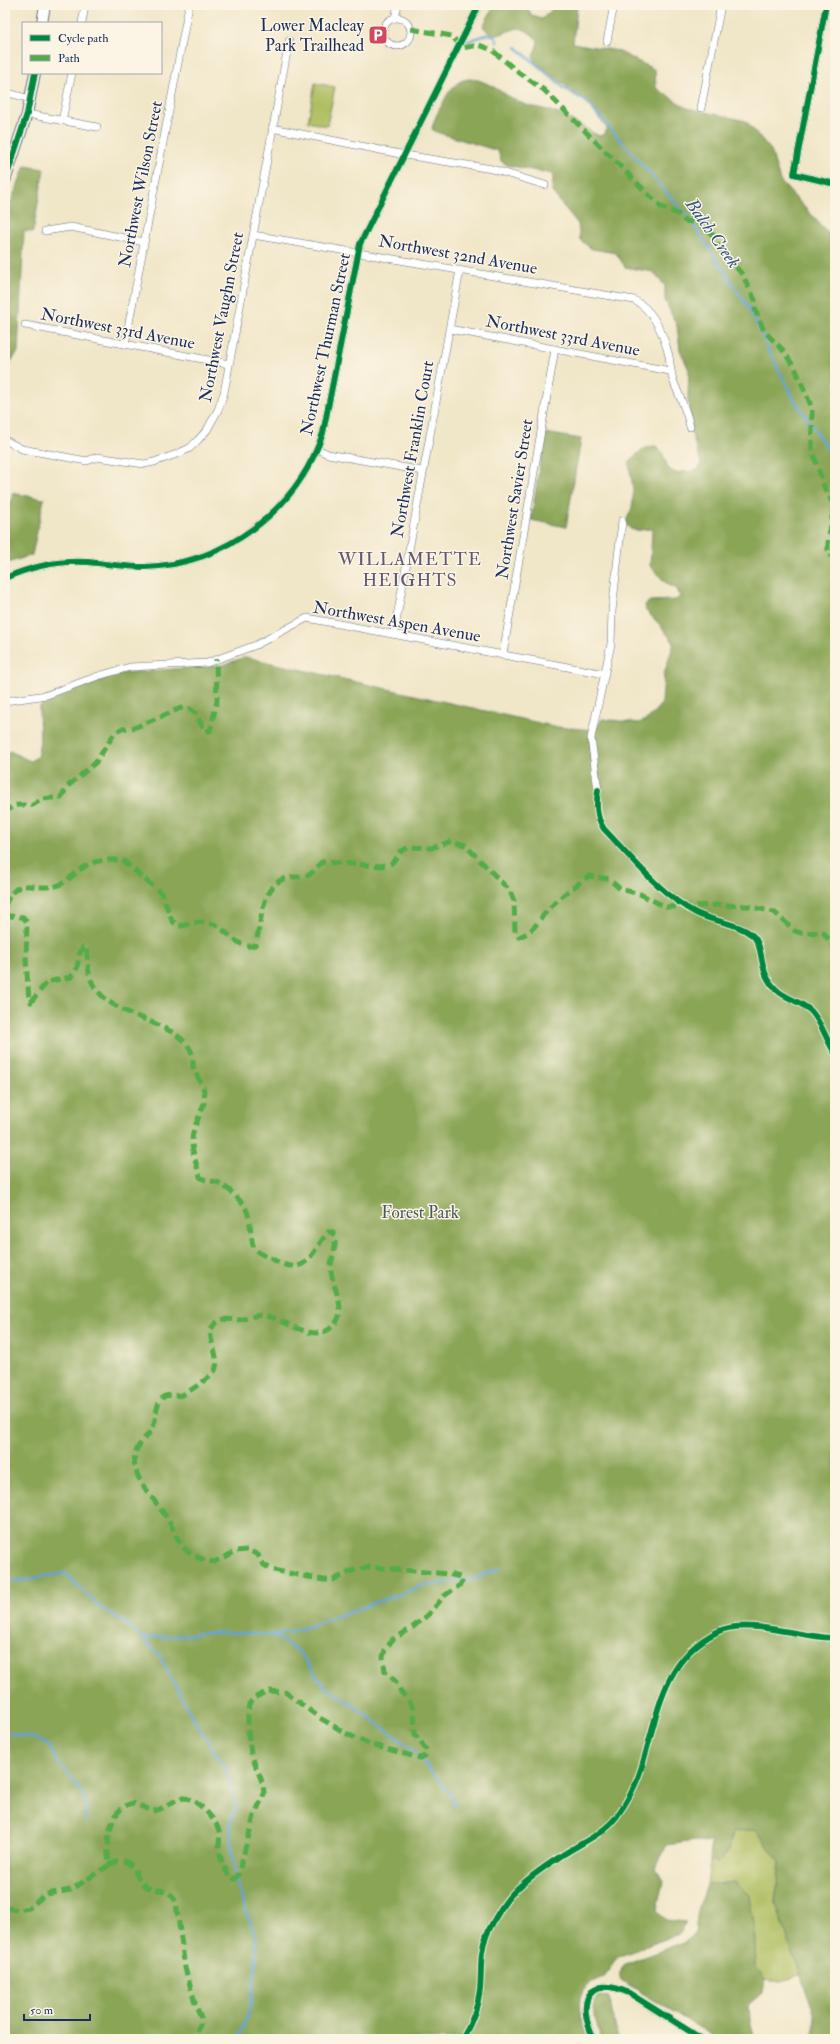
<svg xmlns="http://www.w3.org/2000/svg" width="840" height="2044" font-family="'IM FELL Double Pica',serif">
	<rect width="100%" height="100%" fill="#fcf5e5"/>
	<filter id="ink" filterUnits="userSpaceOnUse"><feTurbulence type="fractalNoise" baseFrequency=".025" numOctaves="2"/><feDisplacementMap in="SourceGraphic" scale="8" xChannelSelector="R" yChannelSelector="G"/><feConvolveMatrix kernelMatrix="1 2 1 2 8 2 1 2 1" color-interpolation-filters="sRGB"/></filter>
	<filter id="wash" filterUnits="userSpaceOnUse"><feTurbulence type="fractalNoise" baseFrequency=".012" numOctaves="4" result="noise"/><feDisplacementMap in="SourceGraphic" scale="16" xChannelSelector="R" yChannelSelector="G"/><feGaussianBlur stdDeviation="0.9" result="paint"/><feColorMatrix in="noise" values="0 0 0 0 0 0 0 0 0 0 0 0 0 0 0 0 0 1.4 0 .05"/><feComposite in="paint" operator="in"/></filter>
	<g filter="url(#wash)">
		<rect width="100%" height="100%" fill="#f0e6c8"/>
		<path fill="#afbe60" stroke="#65765f" d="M 315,83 L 335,87 L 327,126 L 308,122 Z
			M 755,1830 L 780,1862 L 775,1902 L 801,1974 C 788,1980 779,1983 765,1980 L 756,1966 L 754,1924 L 735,1882 L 707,1885 L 710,1861 L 719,1862 L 729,1850 L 733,1831 Z"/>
		<path fill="#8ba556" stroke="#536a5a" d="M 495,5 L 526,5 L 532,16 L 542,19 L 557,5 L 575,5 L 577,8 L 573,43 L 618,51 L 655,70 L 656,88 L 687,108 L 746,121 L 771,150 L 780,181 L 834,239 L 835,242 L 835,2039 L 813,2039 L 816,2022 L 813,2011 L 775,1902 L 780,1862 L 755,1830 L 733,1831 L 729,1850 L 719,1862 L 710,1861 L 711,1842 L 696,1841 L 666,1845 L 656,1869 L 663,1881 L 657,1910 L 666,1920 L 686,1922 L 681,1933 L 620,1956 L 615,1960 L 604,1977 C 570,1987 578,2014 588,2039 L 5,2039 L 5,754 L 10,751 L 30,761 L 37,757 L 40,741 L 39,708 L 45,698 L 124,673 L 223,665 L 245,657 L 557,727 L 595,730 L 602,719 L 639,723 L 648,719 L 662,703 L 664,674 L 674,643 L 660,625 L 646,611 L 645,605 L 650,601 L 676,600 L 680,596 L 677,589 L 667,584 L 650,566 L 652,531 L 650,529 C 644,529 636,532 631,529 C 621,523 631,514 632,507 C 635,492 631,478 629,464 C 635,454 644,446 656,446 L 662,452 L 668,468 L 675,473 L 698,470 L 701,464 L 691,431 L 688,397 L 689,370 L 680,350 L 677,326 L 665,300 L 665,286 L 653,272 L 625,267 L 616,253 L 592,249 L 580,240 L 578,224 L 552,192 L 553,178 L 552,174 L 507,165 L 501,161 L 498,151 L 436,132 L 432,129 C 434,118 440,109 445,99 C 466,58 495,91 521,103 C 532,108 545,108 556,113 C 571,119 585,128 599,136 L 605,134 L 607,128 L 586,102 L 535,62 L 533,56 L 537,46 L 538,40 C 520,24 520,27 498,35 L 488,32 L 483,26 Z
			M 25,166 L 44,169 L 33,232 L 24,231 L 18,352 L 5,369 L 5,217 Z
			M 545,433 L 581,439 L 566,527 L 531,520 Z
			M 12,493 L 44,499 L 32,555 L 5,564 L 5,504 L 12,501 Z
			M 735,1882 L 749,1895 L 754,1924 L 756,1966 L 765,1980 L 763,1993 L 749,2005 L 750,2020 L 755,2039 L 718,2039 L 621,1980 C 618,1974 621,1970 625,1964 L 684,1942 L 695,1933 L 698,1909 L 707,1885 Z
			M 598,1997 L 609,1998 L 618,2039 L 602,2039 C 595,2026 590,2010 598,1997 Z"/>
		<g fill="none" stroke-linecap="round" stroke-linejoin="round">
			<path stroke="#62a3d5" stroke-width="2.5" d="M 466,42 L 488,34 L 495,36 L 497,42
				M 516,47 L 565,89 L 587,102 L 689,218 L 749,308 L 769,351 L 795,401 L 829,451 L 835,474
				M 5,1580 L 18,1581 L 65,1573 L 101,1608 L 126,1623 L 160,1656 L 193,1718 L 227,1771 L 236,1809 L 230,1823 L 232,1855 L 239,1890 L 255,1936 L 256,1964 L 249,2012 L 238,2039
				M 272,1635 L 298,1651 L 325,1687 L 346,1700 L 412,1749 L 450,1793 L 456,1807
				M 144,1638 L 225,1632 L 272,1635 L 295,1631 L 422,1586 L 471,1579 L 500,1568
				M 5,1732 L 37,1739 L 50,1747 L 58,1763 L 72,1778 L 85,1798 L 86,1822
				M 5,2032 L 7,2039"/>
		</g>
	</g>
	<g filter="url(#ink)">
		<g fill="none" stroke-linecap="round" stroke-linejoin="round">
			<defs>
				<path id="minor" d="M 826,5 L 794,174 L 835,184
					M 395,18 L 398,5
					M383 32a14 14 0 1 1 28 0a14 14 0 1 1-28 0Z
					M 82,23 L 85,5
					M 607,41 L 614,5
					M 5,92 L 30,99
					M 701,108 L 721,5
					M 27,114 L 97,127
					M 62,121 L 72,73
					M 272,128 L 405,155 L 492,169 L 545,185
					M 45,231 L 71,227 L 144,242
					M 253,235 L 634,300 C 654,310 664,336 669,356 C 670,364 671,372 673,380 C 679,396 687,410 690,427
					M 25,325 L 229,364
					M 449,329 L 670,371
					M 125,344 L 189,5
					M 5,440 L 22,449 L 87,461 L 97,457 L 144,464 L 154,462 L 177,454 L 190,448 L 198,440 L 207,430 L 218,410 L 224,393 L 289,41
					M 317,449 L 328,454 L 423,471
					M 5,578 C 32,566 58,560 88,562 C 107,564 126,567 145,567 C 226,564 297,510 323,433 L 360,244 L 479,5
					M 394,633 L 460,270
					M 503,654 L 555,349
					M 5,701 L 47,695 L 98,676 L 130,667 L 207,663 L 256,645 L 307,618 L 605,674
					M 598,790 L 591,738 L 611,644 L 612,611 L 622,521
					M 594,2039 C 576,2004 587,1973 629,1993 L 702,2039"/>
				<path id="secondary" d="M 42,23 L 45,5
					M 5,181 L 27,114 L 35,73"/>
			</defs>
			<use href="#minor" stroke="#666f83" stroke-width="8"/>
			<use href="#secondary" stroke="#666f83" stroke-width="12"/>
			<use href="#minor" stroke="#fff" stroke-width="7"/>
			<use href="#secondary" stroke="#fff" stroke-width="10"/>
			<path stroke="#52ab49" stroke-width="5" stroke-dasharray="10 5" stroke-linecap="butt" d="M 411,29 L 452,36 L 462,48 L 479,45 L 492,50 L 518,72 L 544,90 L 661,207 L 678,214 L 685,221 L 698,223 L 714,236 L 719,247 L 742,274 L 755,300 L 755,309 L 764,331 L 782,349 L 795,368 L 812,408 L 812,450 L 825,489 L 834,505 L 828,543 L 828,550 L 835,561
				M 5,815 C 12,801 20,806 33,805 L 42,799 L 61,797 L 69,785 L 96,762 L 114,734 L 121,729 L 136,727 L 181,708 L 190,709 L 195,713 L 205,731 L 210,731 L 217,701 L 216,659
				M 5,906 C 17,872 36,893 59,885 C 69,881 75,872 84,867 C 95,859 110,860 122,860 L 162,894 L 172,921 L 179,926 C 189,925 199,920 210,923 C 226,926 237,951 255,945 C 262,924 260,892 281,880 C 290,875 301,879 309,875 C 314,872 317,866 322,862 L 381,866 L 392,863 L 400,852 L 409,847 L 431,848 L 452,841 L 465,845 L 510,891 L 514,901 L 515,932 L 519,937 C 534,931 536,924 546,912 C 558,898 574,887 589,876 L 609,879 L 620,889 L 640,894 L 666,907 L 721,905 L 747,906 L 774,912 L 795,931 L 801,933 L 823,932 L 835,948
				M 5,913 L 9,916 L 23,917 L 27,922 L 26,960 L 29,1000 L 31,1002 L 47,982 L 71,977 L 77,968 L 79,955 L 83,947 L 86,947 C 89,960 86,973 94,986 C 114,1019 176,1020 191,1051 C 193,1055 193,1061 193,1066 C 195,1075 202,1082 204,1091 C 205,1094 204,1100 204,1103 C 201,1115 192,1128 192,1141 C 192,1153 197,1165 200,1177 C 206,1182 212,1180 219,1183 C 227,1187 237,1197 243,1204 C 252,1216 249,1231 253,1245 C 256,1254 265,1255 272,1259 C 307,1279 310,1254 328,1232 L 333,1232 C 333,1235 335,1240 335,1243 C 335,1252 330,1261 331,1270 C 332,1288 350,1312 332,1327 C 313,1344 287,1320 267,1316 C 256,1313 248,1319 238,1320 C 232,1320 225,1318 220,1320 C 197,1332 225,1356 214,1372 C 210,1377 188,1393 182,1395 C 175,1397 168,1393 162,1398 C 155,1405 157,1418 153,1427 C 149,1435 141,1441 137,1449 C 126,1473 153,1497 165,1515 C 182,1542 178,1555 214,1562 L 237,1551 L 248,1550 L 258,1555 L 264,1565 L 273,1570 L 324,1580 L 333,1580 L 352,1571 L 370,1567 L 448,1574 L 460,1577 L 463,1580 L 460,1585 L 444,1596 L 430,1613 L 413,1627 L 392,1640 L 385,1650 L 383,1657 L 385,1671 L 396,1682 L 401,1692 L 411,1704 L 414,1710 L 415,1734 L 427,1751 L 425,1756 L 420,1758 L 372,1745 L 349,1735 L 320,1718 L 285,1692 L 268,1691 L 254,1698 L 249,1704 L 248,1711 L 248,1730 L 251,1754 L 263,1784 L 264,1794 L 254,1816 L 238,1875 L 235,1879 L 230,1878 C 225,1869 220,1860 219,1849 C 219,1843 220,1837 219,1831 C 216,1819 196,1798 184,1798 C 173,1799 164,1810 153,1811 L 133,1803 C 108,1808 106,1844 109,1865 L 71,1890 L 46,1894 L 29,1908 L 18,1910 L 5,1908
				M 109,1865 C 135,1851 133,1877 146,1887 C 159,1892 169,1887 176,1902 L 185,1968 L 196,2006 L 201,2017 L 200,2025 L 192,2039
				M 5,1954 L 7,1981 L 5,2000"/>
			<defs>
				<path id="cycleway" d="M 826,5 L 794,174 L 835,184
					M 5,181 L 27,114 L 35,73
					M 5,578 C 32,566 58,560 88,562 C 107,564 126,567 145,567 C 226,564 297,510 323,433 L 360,244 L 479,5
					M 598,790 C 596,804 596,817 604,829 C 631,857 661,895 696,913 C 713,922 736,922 752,935 C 763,944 760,967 768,979 C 779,999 797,998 811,1011 C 822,1023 826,1040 835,1053
					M 462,2039 C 472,2023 478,2007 480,1989 C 482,1970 479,1952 487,1934 C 492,1923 504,1902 512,1894 C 523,1882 547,1865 561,1856 C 579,1844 604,1834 617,1816 C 627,1802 636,1785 641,1769 C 658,1716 661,1660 717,1632 C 746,1617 804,1638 835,1638
					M 594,2039 C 576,2004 587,1973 629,1993 L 702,2039"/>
			</defs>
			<use href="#cycleway" stroke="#fcf5e5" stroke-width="8"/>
			<use href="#cycleway" stroke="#00873e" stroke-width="6"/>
		</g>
	</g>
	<defs>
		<symbol id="parking-square" viewBox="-11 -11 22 22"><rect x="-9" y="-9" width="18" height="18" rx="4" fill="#d1495b" stroke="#fcf5e5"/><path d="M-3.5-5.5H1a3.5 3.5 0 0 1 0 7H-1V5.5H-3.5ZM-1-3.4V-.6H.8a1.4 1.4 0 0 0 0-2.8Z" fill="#fff"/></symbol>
	</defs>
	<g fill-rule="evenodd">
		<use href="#parking-square" x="367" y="24" width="22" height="22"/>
	</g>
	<g text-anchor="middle" stroke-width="3" stroke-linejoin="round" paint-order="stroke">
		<g font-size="17" fill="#1b2f5e" stroke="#fcf5e5" text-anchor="end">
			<text x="364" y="31">Lower Macleay<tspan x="364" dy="20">Park Trailhead</tspan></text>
		</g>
		<g font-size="17" fill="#1b2f5e" stroke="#fcf5e5">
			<text transform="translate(140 184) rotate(-79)" y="6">Northwest Wilson Street</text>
			<text transform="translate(458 254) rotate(10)" y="6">Northwest 32nd Avenue</text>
			<text transform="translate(221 317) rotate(-79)" y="6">Northwest Vaughn Street</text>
			<text transform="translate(118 328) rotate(11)" y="6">Northwest 33rd Avenue</text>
			<text transform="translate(563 335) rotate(11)" y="6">Northwest 33rd Avenue</text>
			<text transform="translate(325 344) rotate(-78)" y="6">Northwest Thurman Street</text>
			<text transform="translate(412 449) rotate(-80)" y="6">Northwest Franklin Court</text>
			<text transform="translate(514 499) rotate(-81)" y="6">Northwest Savier Street</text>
			<text transform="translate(397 621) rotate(10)" y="6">Northwest Aspen Avenue</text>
		</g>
		<g font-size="17" fill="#475a5f" stroke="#fcf5e5">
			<text x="420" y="1218">Forest Park</text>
		</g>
		<g font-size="18" font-style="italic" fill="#345888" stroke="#fcf5e5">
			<text transform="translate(713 233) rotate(55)" y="6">Balch Creek</text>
		</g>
		<g font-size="18" letter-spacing="1" fill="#605973" stroke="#fcf5e5">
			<text x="410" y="565">WILLAMETTE<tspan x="410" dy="21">HEIGHTS</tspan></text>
		</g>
	</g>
	<rect width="840" height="2044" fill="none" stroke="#fcf5e5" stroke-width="20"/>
	<rect x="22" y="22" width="140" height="52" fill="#fcf5e5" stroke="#a2a6af"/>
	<rect x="30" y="35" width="20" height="6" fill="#00873e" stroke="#a2a6af"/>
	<text x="58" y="42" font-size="12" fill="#1b2f5e">Cycle path</text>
	<rect x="30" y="55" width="20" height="6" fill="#52ab49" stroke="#a2a6af"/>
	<text x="58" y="62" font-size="12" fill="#1b2f5e">Path</text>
	<path d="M24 2014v6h66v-6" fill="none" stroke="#1b2f5e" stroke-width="2"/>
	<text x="30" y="2014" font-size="12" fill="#1b2f5e" stroke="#fcf5e5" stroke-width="3" paint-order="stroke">50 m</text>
</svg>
